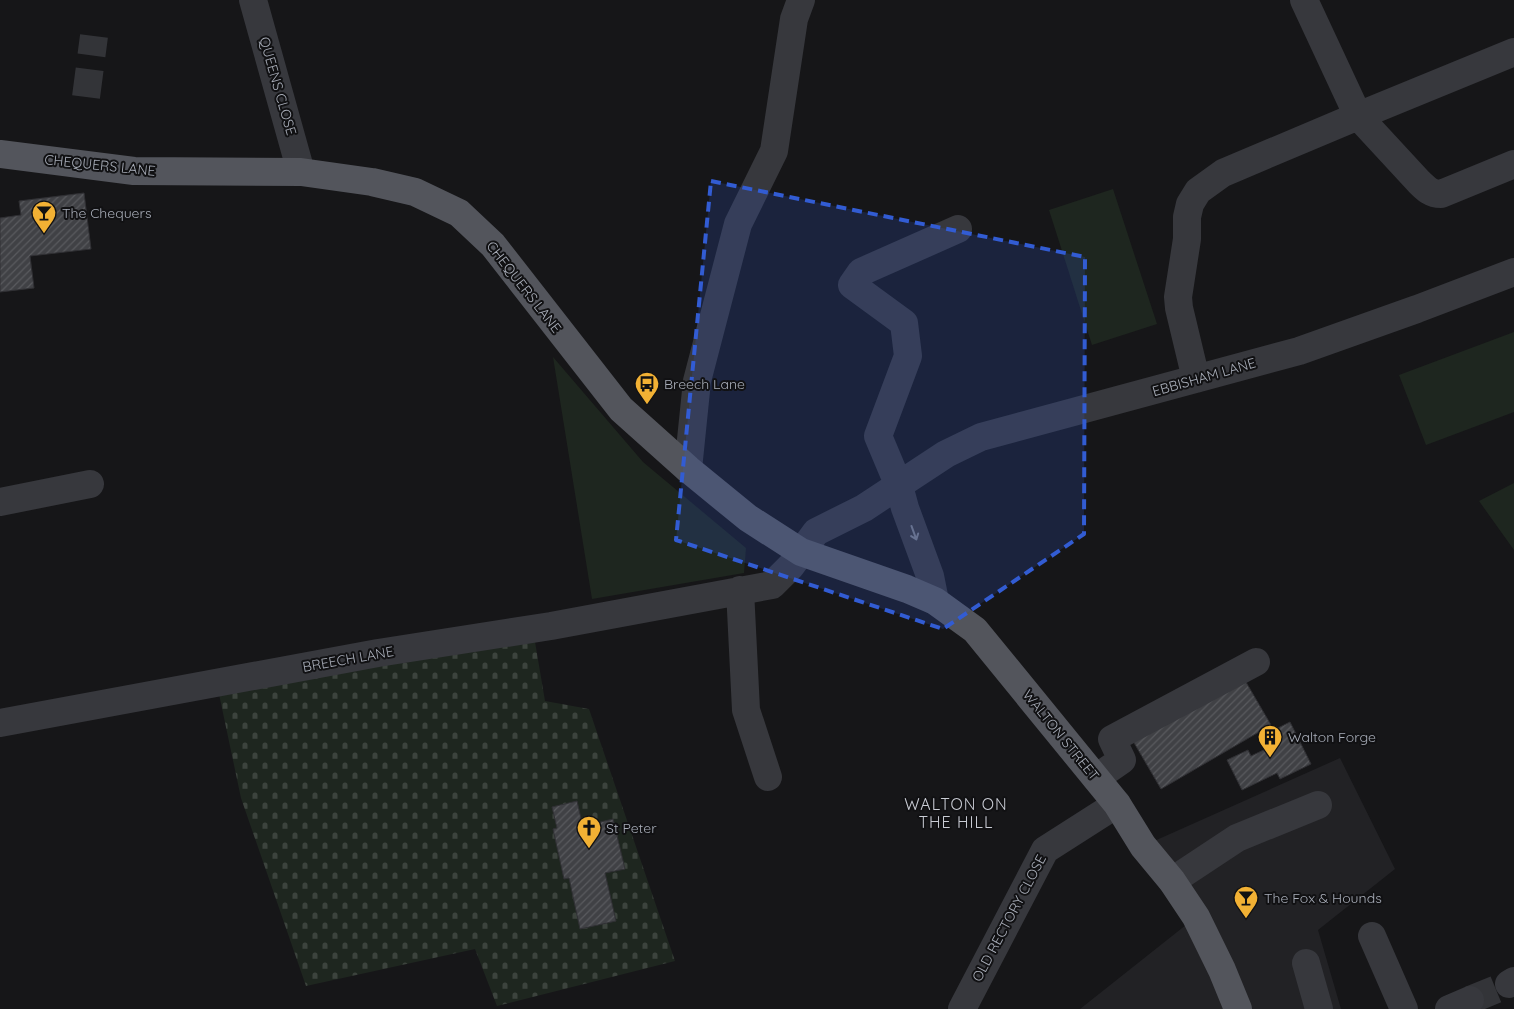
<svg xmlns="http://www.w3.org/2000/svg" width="1514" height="1009" font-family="Quicksand,sans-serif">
	<defs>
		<pattern id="cemetery-stones" width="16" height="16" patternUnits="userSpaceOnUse" patternTransform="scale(1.25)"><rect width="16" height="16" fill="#1e261f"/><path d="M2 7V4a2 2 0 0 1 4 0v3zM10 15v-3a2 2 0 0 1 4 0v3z" fill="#3c433d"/></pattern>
		<pattern id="building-hatch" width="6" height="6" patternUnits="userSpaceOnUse" patternTransform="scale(1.25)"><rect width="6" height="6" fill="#404145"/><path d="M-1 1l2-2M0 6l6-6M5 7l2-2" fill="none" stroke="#595a5e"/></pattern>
	</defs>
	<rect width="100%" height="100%" fill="#161618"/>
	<path fill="#222225" d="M 1340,758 L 1395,869 L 1318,930 L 1341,1009 L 1080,1009 L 1196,917 L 1143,846 Z"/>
	<path fill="#1e261f" d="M 1113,189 L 1157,324 L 1092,345 L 1049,210 Z
		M 1514,332 L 1514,412 L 1426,445 L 1399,375 Z
		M 553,357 L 643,462 L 746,548 L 744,573 L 592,599 Z
		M 1514,483 L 1514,550 L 1479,501 Z"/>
	<path fill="url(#cemetery-stones)" d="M 534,636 L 545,701 L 589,709 L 675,961 L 497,1006 L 475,949 L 306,986 L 241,798 L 219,694 Z"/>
	<path fill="url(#building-hatch)" stroke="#303034" d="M 84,193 L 91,249 L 30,256 L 34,288 L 0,292 L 0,218 L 21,215 L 19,201 Z
		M 1243,677 L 1271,725 L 1161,789 L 1133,741 Z
		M 1290,722 L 1311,764 L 1280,779 L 1277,773 L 1242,790 L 1227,760 L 1248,750 L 1251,756 L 1270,747 L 1264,735 Z
		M 577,801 L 582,823 L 587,822 L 588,825 L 613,819 L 625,869 L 605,873 L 616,921 L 580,929 L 569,878 L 564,879 L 553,829 L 557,828 L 552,807 Z"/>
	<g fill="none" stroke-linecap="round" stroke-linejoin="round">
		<path stroke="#333438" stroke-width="28" stroke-dasharray="28 14" stroke-linecap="butt" d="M 86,97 L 94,36
			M 1470,1000 L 1509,984"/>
		<path stroke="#37383d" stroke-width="28" d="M 253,0 L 301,172
			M 1514,52 L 1358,116 L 1419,182 C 1426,189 1431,194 1441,194 L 1514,164
			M 1196,379 L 1179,308 L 1178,297 L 1187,239 L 1187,217 L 1190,204 L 1198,191 L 1223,173 L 1358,116 L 1304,0
			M 688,469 L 697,381 L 738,224 L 774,151 L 794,19 L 801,0
			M 0,502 L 90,484
			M 740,590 L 746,710 L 768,777
			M 935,601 L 930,576 L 905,508 L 899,486 L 878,436 L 908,356 L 904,323 L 852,285 L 861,272 L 958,229
			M 0,723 L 378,653 L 551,626 L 772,585 L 791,566 L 816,532 L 864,508 L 946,454 L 981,437 L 1299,351 L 1417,309 L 1514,272
			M 1096,778 L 1122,760 L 1112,739 L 1256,662
			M 1172,881 L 1237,838 L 1318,805
			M 1372,936 L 1404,1009
			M 1306,963 L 1319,1009
			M 1509,984 L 1514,981
			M 962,1009 L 1045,850 L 1117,804
			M 1449,1009 L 1470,1000"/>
		<path stroke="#53555c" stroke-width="28" d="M 0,154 L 134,171 L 301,172 L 372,182 L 415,192 L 459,213 L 493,245 L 621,409 L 688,469 L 748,518 L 801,552 L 907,589 L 935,601 L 975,630 L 1117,804 L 1143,846 L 1172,881 L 1196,917 L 1222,970 L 1238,1009"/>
	</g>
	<defs><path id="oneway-shaft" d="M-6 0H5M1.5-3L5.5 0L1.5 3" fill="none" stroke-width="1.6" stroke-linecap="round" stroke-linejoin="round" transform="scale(1.25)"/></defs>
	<use stroke="#757881" href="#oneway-shaft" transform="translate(914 533) rotate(70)"/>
	<path fill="#325cd3" fill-opacity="0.2" stroke="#325cd3" stroke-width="4" stroke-dasharray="10 6" stroke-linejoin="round" d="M 711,181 L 1085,257 L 1084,534 L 943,629 L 676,540 Z"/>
	<defs>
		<symbol id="bar-pin" viewBox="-11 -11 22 30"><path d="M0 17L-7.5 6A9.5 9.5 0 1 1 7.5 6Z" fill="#f2b134" stroke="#111113"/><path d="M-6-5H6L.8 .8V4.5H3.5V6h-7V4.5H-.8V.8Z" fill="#111"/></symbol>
		<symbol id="bus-pin" viewBox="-11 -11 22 30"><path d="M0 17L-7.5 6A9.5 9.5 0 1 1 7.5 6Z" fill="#f2b134" stroke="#111113"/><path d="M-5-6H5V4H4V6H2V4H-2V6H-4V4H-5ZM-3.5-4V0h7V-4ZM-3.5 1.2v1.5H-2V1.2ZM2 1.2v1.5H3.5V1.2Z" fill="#111"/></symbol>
		<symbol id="building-pin" viewBox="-11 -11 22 30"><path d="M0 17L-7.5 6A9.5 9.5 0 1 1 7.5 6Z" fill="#f2b134" stroke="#111113"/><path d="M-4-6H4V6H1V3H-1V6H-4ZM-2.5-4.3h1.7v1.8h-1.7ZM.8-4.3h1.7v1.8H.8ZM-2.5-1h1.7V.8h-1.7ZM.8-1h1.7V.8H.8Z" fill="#111"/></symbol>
		<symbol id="church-pin" viewBox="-11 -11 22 30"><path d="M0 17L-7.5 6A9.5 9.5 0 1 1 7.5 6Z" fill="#f2b134" stroke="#111113"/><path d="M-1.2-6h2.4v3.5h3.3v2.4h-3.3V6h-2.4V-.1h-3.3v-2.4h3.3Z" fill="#111"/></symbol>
	</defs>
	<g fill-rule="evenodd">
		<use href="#bar-pin" x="30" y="199" width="28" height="38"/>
		<use href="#bus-pin" x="633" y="370" width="28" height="38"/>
		<use href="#building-pin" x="1256" y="723" width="28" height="38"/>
		<use href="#church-pin" x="575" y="814" width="28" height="38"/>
		<use href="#bar-pin" x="1232" y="884" width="28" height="38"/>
	</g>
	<g text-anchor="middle" stroke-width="4" stroke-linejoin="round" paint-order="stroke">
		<g font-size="14" fill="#a8adb8" stroke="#111113">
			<text transform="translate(278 86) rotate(74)" y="5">QUEENS CLOSE</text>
			<text transform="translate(100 165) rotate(6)" y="5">CHEQUERS LANE</text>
			<text transform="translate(524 287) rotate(52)" y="5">CHEQUERS LANE</text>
			<text transform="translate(1204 377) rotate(-16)" y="5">EBBISHAM LANE</text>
			<text transform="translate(348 659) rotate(-10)" y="5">BREECH LANE</text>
			<text transform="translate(1061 735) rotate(51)" y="5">WALTON STREET</text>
			<text transform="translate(1009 918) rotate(-62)" y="5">OLD RECTORY CLOSE</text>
		</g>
		<g font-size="14" fill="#a8adb8" stroke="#111113" text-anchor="start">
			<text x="62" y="218">The Chequers</text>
			<text x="664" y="389">Breech Lane</text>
			<text x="1288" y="742">Walton Forge</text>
			<text x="606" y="833">St Peter</text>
			<text x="1264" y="903">The Fox &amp; Hounds</text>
		</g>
		<g font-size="16" letter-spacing="1" fill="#c9ccd4" stroke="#111113">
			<text x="956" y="810">WALTON ON<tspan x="956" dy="18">THE HILL</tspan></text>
		</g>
	</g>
</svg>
